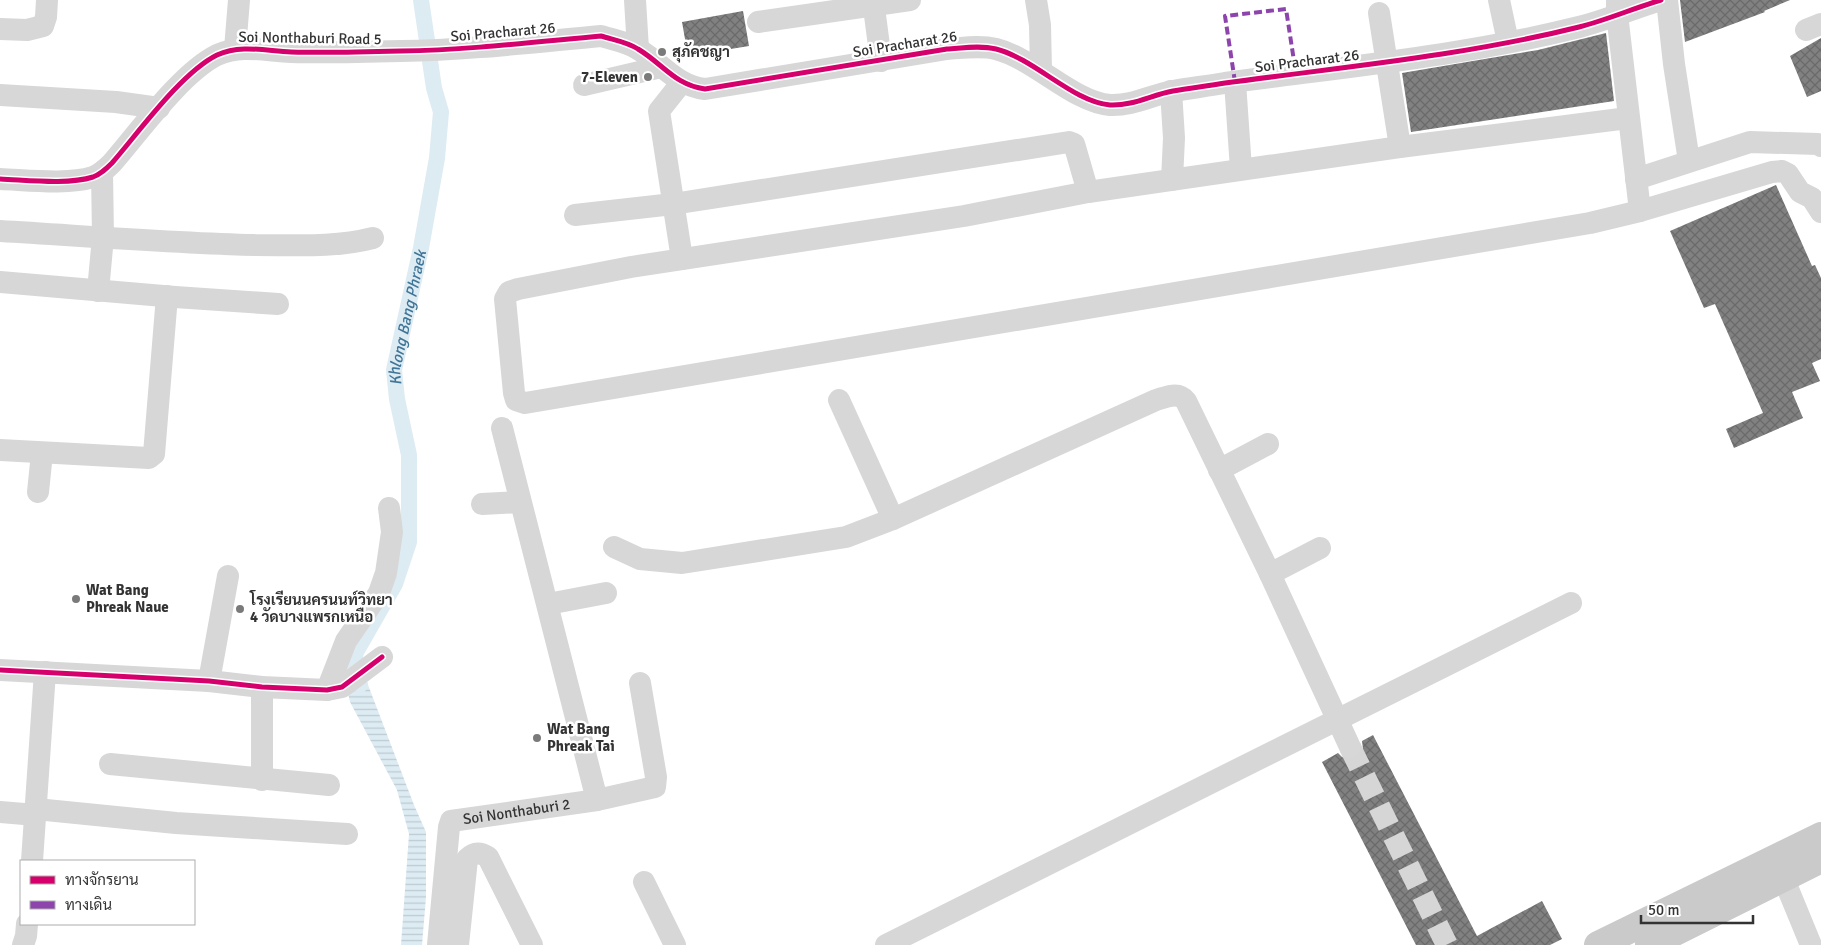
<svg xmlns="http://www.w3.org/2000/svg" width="1821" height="945" font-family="Signika,Sarabun,sans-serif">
	<defs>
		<pattern id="water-rules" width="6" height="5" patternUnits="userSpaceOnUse" patternTransform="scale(1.25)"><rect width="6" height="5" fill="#ddebf3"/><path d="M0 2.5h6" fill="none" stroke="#becad1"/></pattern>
		<pattern id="building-cross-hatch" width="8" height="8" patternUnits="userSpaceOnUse" patternTransform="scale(1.25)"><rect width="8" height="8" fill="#818181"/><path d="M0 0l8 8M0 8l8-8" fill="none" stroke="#6a6a6a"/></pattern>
	</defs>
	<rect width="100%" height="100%" fill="#fff"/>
	<path fill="url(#water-rules)" d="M 365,677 L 414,805 L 426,832 L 426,897 L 422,945 L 401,945 L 409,834 L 397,790 L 350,702 L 347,688 Z"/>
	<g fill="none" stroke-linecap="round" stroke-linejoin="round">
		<path stroke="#ddebf3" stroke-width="16" id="s1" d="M 360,685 L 353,666 L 356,652 L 395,584 L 409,542 L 409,455 L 397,399 L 394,370 L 421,248 L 437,158 L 441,112 L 434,88 L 421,0"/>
	</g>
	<path fill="url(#building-cross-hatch)" d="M 1680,0 L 1790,0 L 1764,11 L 1765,12 L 1685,42 Z
		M 743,11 L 749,46 L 688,56 L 682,22 Z
		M 1606,33 L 1614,101 L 1411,132 L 1402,73 L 1538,50 Z
		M 1821,38 L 1821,91 L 1807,97 L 1790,56 Z
		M 1776,185 L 1812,266 L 1815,265 L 1821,278 L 1821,359 L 1812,363 L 1820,381 L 1792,392 L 1803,418 L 1734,448 L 1726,429 L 1763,413 L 1715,304 L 1704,308 L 1670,231 Z
		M 1373,735 L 1477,936 L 1542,901 L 1562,939 L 1550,945 L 1416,945 L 1322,762 L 1338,753 L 1342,757 L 1348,760 L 1356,759 L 1360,755 L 1363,749 L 1362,741 Z"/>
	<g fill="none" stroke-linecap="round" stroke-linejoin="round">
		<path stroke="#d6d6d6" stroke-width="22" stroke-dasharray="22 11" stroke-linecap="butt" d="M 1350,747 L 1447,945"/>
		<g stroke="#d7d7d7" stroke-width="22">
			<path d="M 635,0 L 638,49"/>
			<path d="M 873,0 L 881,61"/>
			<path d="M 1036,0 L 1040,25 L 1041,70"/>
			<path d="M 1499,0 L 1508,42"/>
			<path d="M 1667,0 L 1674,64 L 1689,161"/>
			<path d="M 1617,1 L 1617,14 L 1640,211"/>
			<path d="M 1379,13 L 1400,147"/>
			<path d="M 758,22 L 910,0"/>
			<path d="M 0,29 L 27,30 L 43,26 L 46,17 L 47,0"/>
			<path d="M 1806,30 L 1821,24"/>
			<path d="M 235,49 L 239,0"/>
			<path d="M 682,82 L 659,111 L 682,259"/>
			<path d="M 1235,82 L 1241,169"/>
			<path d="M 584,85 L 661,67"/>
			<path d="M 1171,91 L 1174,138 L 1172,180"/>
			<path d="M 0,95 L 116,102 L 159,108"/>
			<path d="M 1628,118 L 1400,147 L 1088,192 L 964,216 L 631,267 L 518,289 L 509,292 L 505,299 L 514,393 L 516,400 L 525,403 L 1590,223 L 1640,211 L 1772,172 L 1782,171 L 1788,174 L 1800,192 L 1812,198 L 1821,212"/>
			<path d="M 0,179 C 27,180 68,185 93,177 C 101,174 106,169 112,163 C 139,132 181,73 217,55 C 241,44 266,51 291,52 C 328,53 365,52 401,51 C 468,50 535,42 601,36 C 614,40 627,42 638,49 C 663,64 675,85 705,89 L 947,49 C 963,48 980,45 996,49 C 1035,59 1073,102 1110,105 C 1133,106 1151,95 1173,91 C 1190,88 1208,86 1225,83 C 1343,67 1463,56 1579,27 C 1607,20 1634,8 1661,0"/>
			<path d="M 1636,179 L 1750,142 L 1818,144 L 1821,146"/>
			<path d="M 575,215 L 673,204 L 1069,142 L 1074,144 L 1075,147 L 1088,192"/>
			<path d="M 0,231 C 85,236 170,243 255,245 C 295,245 334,248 373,238"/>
			<path d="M 0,282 L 175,297 L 278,304"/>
			<path d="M 98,291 L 103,237 L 102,172"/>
			<path d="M 839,400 L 893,519"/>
			<path d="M 502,428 L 597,800"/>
			<path d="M 0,450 L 149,458 L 154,454 L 167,296"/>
			<path d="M 1219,470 L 1268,444"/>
			<path d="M 38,492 L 42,453"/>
			<path d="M 482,504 L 520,502"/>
			<path d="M 614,547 L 640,559 L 682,563 L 846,537 L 893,519 L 1156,400 C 1167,397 1178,391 1186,401 L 1270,574 L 1350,747"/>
			<path d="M 1270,574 L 1320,548"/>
			<path d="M 548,604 L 606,593"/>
			<path d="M 0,670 L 209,681 L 262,687 L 327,690 L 342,687 L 382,657"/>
			<path d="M 209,681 L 228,576"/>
			<path d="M 327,690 L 346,641 L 379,593 L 386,573 L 392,532 L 389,508"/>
			<path d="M 110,764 L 329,785"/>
			<path d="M 262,780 L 262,687"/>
			<path d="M 36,809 L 176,823 L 347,834"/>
			<path d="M 0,812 L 36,815"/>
			<path d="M 32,861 L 45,672"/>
			<path d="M 1783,877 L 1811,945"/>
			<path d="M 644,882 L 675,945"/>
			<path d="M 23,945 L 26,936 L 27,924"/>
			<path id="s2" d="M 438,945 L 449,827 L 451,821 L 597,800 L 655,787 L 656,777 L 640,683"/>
			<path d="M 458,945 L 467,859 C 474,852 480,852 488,857 L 532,945"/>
			<path d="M 886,945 L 1571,603"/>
		</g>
		<path stroke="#cacaca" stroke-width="28" d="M 1598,945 L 1821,836
			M 1649,945 L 1821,859"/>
		<path stroke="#8e44ad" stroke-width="4" stroke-dasharray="8 4" stroke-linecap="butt" d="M 1235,82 L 1225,16 L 1286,9 L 1296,74"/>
		<defs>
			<path id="cycleway" d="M 0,179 C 27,180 68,185 93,177 C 101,174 106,169 112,163 C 139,132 181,73 217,55 C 241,44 266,51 291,52 C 328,53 365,52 401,51 C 468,50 535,42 601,36 C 614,40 627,42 638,49 C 663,64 675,85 705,89 L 947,49 C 963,48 980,45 996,49 C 1035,59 1073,102 1110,105 C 1133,106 1151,95 1173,91 C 1190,88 1208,86 1225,83 C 1343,67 1463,56 1579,27 C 1607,20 1634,8 1661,0
				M 0,670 L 209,681 L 262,687 L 327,690 L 342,687 L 382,657"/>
		</defs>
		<use href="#cycleway" stroke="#fff" stroke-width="8"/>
		<use href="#cycleway" stroke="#d6006c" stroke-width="5"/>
	</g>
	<g fill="#7a7a7a" stroke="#fff" stroke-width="2">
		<circle cx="662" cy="52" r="5"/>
		<circle cx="648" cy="77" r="5"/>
		<circle cx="76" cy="599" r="5"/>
		<circle cx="240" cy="609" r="5"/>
		<circle cx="537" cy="738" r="5"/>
	</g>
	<g text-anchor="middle" stroke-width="5" stroke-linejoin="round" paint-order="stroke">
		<g font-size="15" fill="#333" stroke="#fff">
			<text transform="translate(503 32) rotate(-5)" y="5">Soi Pracharat 26</text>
			<text transform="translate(310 38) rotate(1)" y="5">Soi Nonthaburi Road 5</text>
			<text transform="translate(905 44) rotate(-9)" y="5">Soi Pracharat 26</text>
			<text transform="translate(1307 61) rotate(-7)" y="5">Soi Pracharat 26</text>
			<text dy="5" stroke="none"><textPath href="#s2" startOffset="191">Soi Nonthaburi 2</textPath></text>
		</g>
		<g font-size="15" font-weight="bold" fill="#333" stroke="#fff" text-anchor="start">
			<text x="672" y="57">สุภัคชญา</text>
			<text x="638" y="82" text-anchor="end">7-Eleven</text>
			<text x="86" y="595">Wat Bang<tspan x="86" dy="17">Phreak Naue</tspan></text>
			<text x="250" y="605">โรงเรียนนครนนท์วิทยา<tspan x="250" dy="17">4 วัดบางแพรกเหนือ</tspan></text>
			<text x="547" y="734">Wat Bang<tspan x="547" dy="17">Phreak Tai</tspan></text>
		</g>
		<g font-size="16" font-style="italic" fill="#3f7597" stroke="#fff">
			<text dy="6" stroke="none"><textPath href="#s1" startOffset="384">Khlong Bang Phraek</textPath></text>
		</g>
	</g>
	<rect x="20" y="860" width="175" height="65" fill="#ffffff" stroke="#adadad"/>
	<rect x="30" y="876" width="25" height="8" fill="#d6006c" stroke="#adadad"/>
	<text x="65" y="885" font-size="15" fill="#333333">ทางจักรยาน</text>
	<rect x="30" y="901" width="25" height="8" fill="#8e44ad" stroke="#adadad"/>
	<text x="65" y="910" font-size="15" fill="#333333">ทางเดิน</text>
	<path d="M1641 915v8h112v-8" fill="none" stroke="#333333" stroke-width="2.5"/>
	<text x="1648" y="915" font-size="15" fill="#333333" stroke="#ffffff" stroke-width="4" paint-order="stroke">50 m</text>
</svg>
